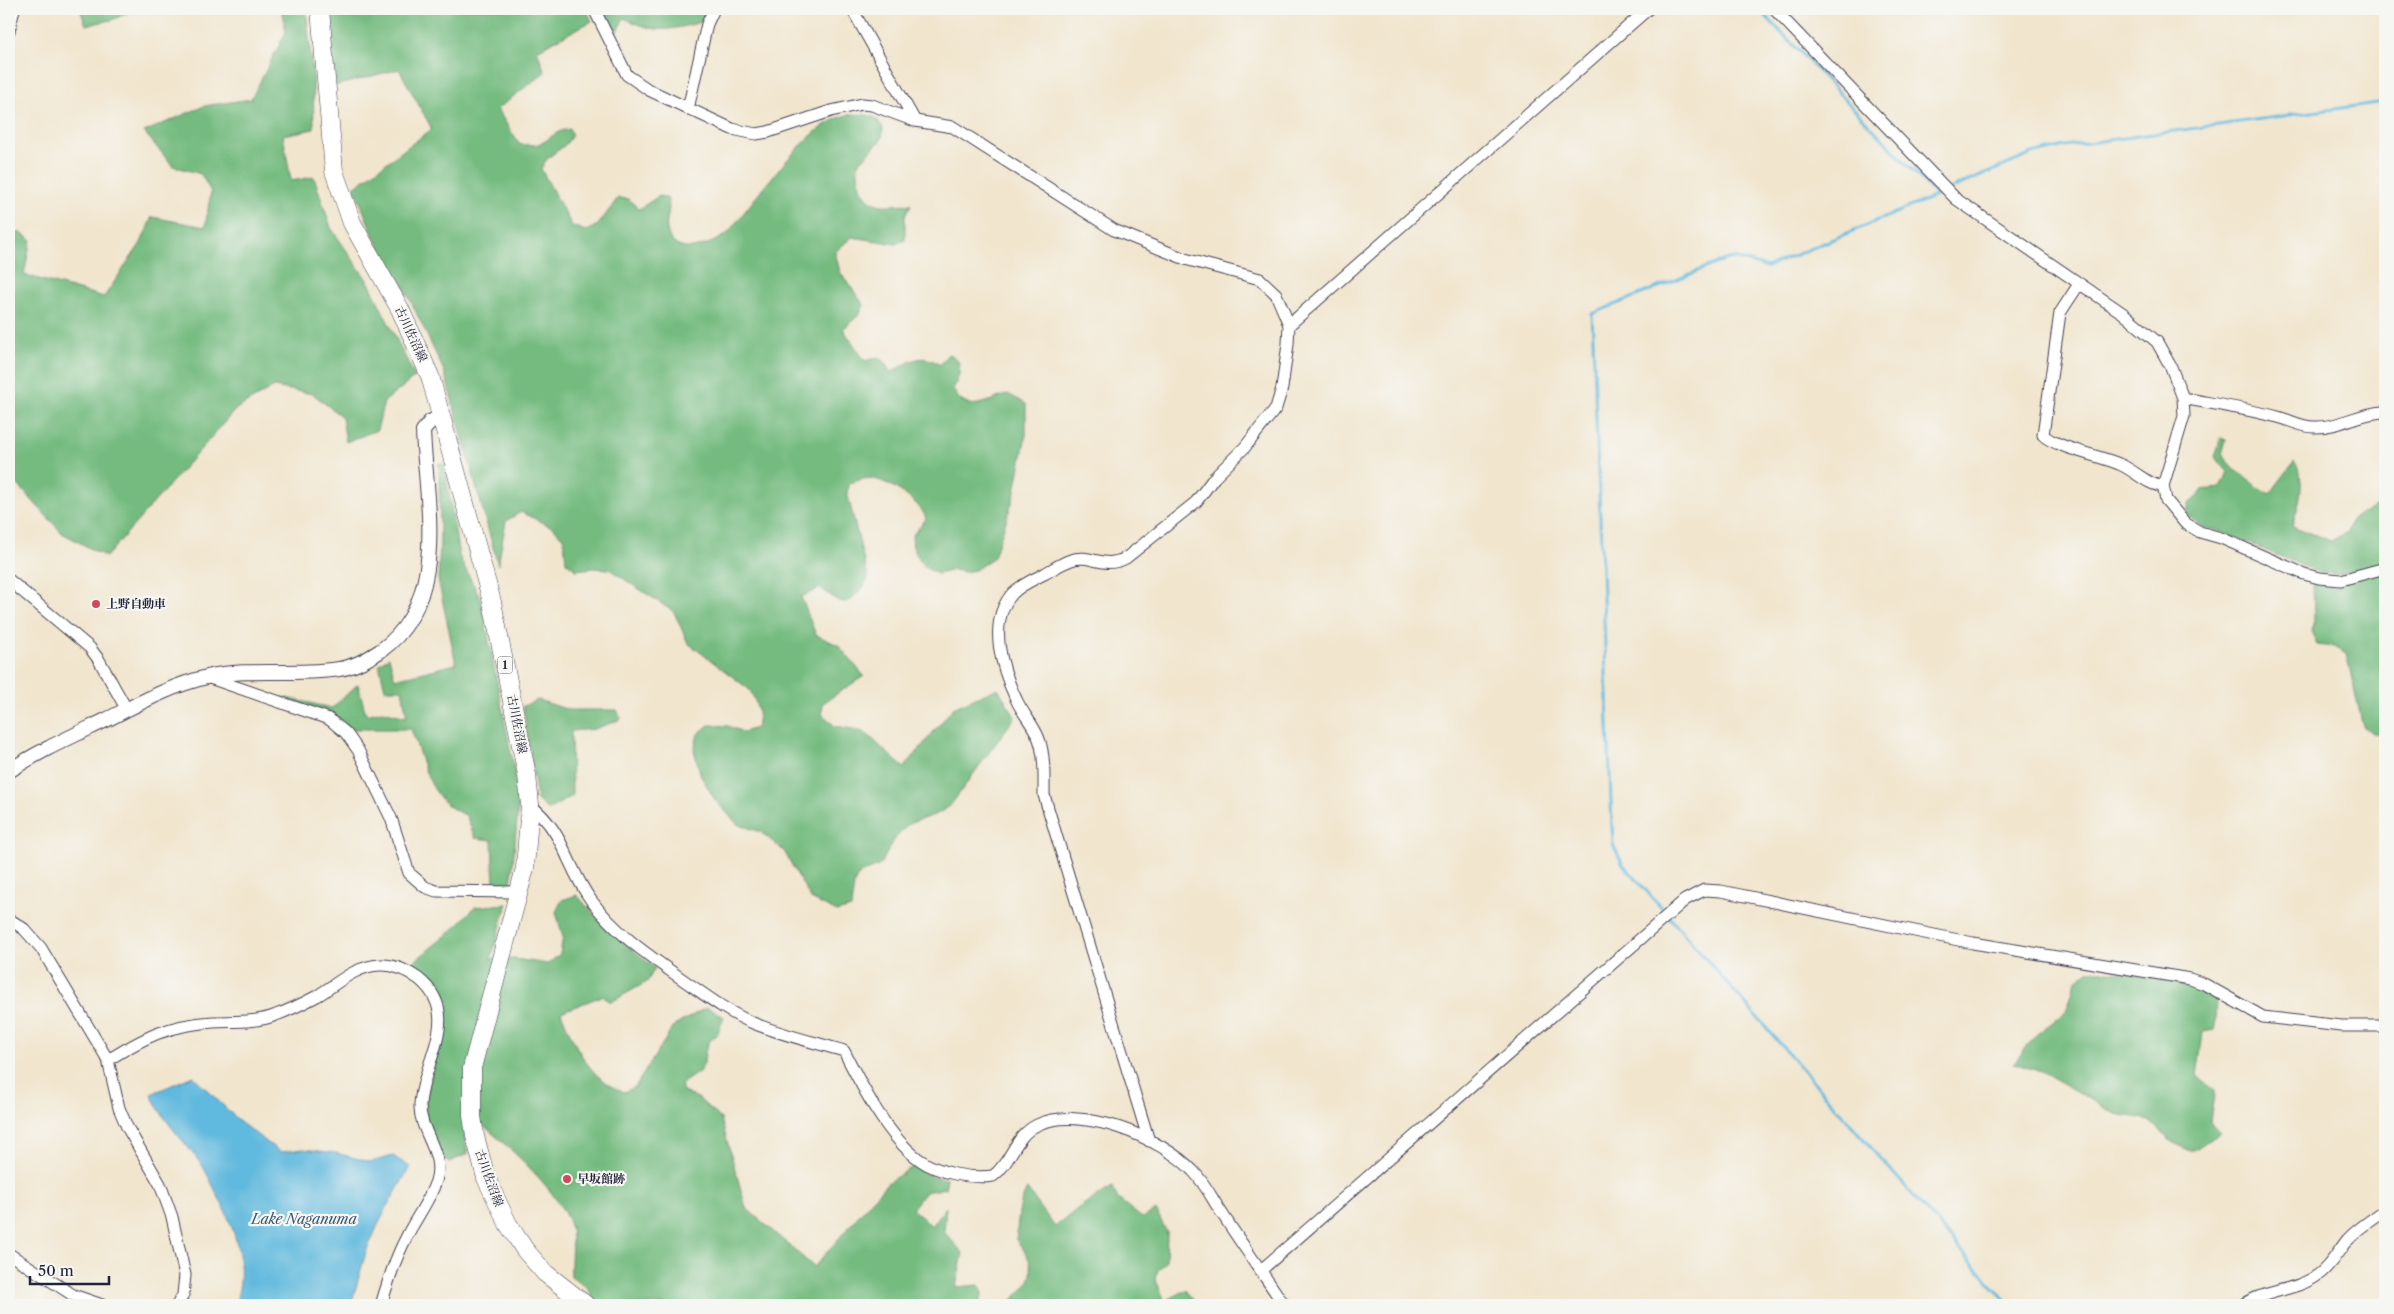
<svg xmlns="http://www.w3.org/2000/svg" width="2394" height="1314" font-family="'Libre Caslon Text','Noto Serif JP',serif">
	<rect width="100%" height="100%" fill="#f6f6f2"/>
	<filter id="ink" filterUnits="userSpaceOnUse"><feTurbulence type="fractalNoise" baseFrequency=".02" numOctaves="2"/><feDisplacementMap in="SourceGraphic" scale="10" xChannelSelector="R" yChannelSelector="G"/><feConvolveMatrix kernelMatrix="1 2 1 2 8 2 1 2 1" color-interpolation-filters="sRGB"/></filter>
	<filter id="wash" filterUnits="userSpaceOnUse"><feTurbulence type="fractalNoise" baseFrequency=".0096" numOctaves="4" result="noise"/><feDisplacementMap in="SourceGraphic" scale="20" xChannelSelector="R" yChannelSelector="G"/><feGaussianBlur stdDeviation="1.12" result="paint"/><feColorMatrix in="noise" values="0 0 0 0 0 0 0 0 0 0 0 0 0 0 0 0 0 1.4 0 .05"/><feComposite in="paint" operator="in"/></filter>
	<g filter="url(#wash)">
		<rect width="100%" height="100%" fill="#f1e5cd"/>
		<path fill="#75bb80" stroke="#4c6e5e" d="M 80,9 L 136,9 L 112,20 L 86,25 Z
			M 281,9 L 306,9 L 313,77 L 314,129 L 283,135 L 291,181 L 314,177 L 331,228 L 369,283 L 415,377 L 384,402 L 377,430 L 346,442 L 342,417 L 313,394 L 274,387 L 236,409 L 106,557 L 62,533 L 9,475 L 9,233 L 21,233 L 31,240 L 24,275 L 104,297 L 141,243 L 152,217 L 205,227 L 211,192 L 201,174 L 173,166 L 144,132 L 204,106 L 251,99 L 286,32 Z
			M 329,9 L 586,9 L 592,21 L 537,50 L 545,72 L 497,109 L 519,144 C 551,149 545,133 569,129 L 572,134 C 566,151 547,152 541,169 L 572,226 L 586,231 L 598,225 L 618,198 L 628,199 L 639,209 L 659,196 L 667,198 C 672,210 665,218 667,229 C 672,261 710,245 726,235 C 752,204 803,131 838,118 C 849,113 864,113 876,118 L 883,128 L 882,139 L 858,164 C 857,181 862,202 882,205 C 892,206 901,203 911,205 L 905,215 L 905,240 L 896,244 L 852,237 L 835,252 L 840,272 L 864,305 L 860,314 L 843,329 L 865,361 L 877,357 L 884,362 L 891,373 C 908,362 922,351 940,365 L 948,354 C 965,359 960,377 953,389 C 965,416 987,401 1008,394 L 1026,404 L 1026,435 L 1014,497 L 994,557 L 975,570 L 965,572 L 954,570 L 938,574 L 926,568 L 919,559 L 913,547 L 912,536 L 926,519 C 923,504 889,481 874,479 C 865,477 858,481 850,483 L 847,492 L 868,577 L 863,588 L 847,602 L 838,601 L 820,588 L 801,597 L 816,635 L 838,645 L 864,676 L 823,703 L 822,714 L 835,726 L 859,730 L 868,735 L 904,768 L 953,708 L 998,688 L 1015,717 L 950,806 L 937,814 L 908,824 L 895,839 L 880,865 L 858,875 L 854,884 L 851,908 L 837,912 L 811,899 L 784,851 L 761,832 L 737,824 L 715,800 L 701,776 L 694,750 L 698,734 L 709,725 L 728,726 L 743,732 L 756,728 C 762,715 756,702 750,690 L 688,643 L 674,612 L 609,569 L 593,568 L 576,570 L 566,562 L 564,539 L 554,528 L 521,512 L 506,521 L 498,565 L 444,371 L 407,293 L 374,237 L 354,187 L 432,129 L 399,69 L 331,87 Z
			M 601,9 L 707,9 L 702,22 C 666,31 658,34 624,18 L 615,35 Z
			M 2221,438 L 2226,440 L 2222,454 C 2235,471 2251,484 2270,494 L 2294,462 C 2308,480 2298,506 2292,526 L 2331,541 L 2347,532 L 2352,519 L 2379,505 L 2385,508 L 2385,562 L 2340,574 L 2320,573 L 2216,530 L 2202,527 L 2186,514 L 2189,505 L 2202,490 L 2221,488 L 2228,472 L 2215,457 Z
			M 439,463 L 444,464 L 459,556 L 481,600 L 514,769 L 518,809 L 511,886 L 494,886 L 492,840 L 475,838 L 466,815 C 429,803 424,763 411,729 L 348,729 L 282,697 L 332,708 L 358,684 L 366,715 L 382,711 L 407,717 L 402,689 L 385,689 L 379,664 L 389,657 L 395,679 L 456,664 L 438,579 L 440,543 Z
			M 2385,573 L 2385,726 L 2384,734 L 2372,733 L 2363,726 L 2346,654 L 2335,647 L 2317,645 L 2311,631 L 2314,621 L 2313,582 Z
			M 538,700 L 569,710 L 617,710 L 621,719 L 595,729 L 571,731 L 572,796 L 548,810 L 537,800 L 523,706 Z
			M 577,895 L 606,928 L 655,968 L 647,982 L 611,1002 L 602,996 L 561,1012 C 573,1043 590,1081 624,1092 L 635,1087 L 674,1026 L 707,1007 L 724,1017 L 717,1035 L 709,1041 L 705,1052 L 704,1063 L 699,1072 L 681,1084 L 683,1092 L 698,1098 L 721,1119 L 746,1208 L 814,1267 L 887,1183 L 914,1166 L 932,1177 L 947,1179 L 945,1188 L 925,1192 L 912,1209 L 932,1226 L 946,1207 L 944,1232 L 963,1253 L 956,1287 L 979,1285 L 983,1293 L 978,1305 L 596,1305 L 588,1288 L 571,1276 C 570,1263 574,1236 570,1225 C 557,1189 512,1150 484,1126 L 464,1136 L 468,1154 L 449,1162 L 442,1155 L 426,1118 L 426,1100 L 444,1012 L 440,996 L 431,982 L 410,965 L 450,932 L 475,907 L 507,904 L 491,959 L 515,959 L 548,964 L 560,954 L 563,937 L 556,912 L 562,900 Z
			M 2089,971 C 2126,969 2183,982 2216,998 L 2215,1030 L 2203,1032 L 2197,1076 L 2215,1089 L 2210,1121 L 2219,1133 L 2194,1150 L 2187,1150 L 2168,1139 L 2156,1126 L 2141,1118 L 2116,1114 L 2041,1072 L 2014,1063 L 2037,1034 L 2066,1012 L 2076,980 Z
			M 1112,1187 L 1118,1199 L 1142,1218 L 1156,1210 L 1167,1233 L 1166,1262 L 1158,1270 L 1155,1278 L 1165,1301 L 1186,1290 L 1198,1305 L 1005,1305 C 1034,1284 1041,1269 1016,1240 C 1018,1223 1018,1204 1027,1189 L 1055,1227 L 1081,1206 Z"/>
		<path fill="#61b9de" stroke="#426e8c" d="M 193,1076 L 241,1123 L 280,1152 L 303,1149 L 336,1153 L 371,1162 L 393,1156 L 410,1167 L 381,1218 L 366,1252 L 351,1305 L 235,1305 C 248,1266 236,1231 218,1196 C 213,1186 208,1175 202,1165 C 185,1141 163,1122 151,1094 Z"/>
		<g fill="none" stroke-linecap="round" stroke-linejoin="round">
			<path stroke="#61b9de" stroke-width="3" d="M 1759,9 L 1937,196
				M 1950,189 L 2032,154 L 2065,146 L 2385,102
				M 1945,192 L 1767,267 L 1734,258 L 1725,260 L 1592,314 L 1612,826 L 1613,844 L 1622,863 L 2009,1305"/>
		</g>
	</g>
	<g filter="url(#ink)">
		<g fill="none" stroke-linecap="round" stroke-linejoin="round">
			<defs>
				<path id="minor" d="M 594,9 L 627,75 L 649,90 L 732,129 L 756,134 L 768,132 L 831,111 L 862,104 L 872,105 L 915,121 L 953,127 L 1114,230 L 1185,259 L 1260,279 L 1276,294 L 1285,315 L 1289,325 L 1288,344 L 1282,388 L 1276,408 L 1245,447 L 1214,478 L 1196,502 L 1126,558 C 1103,570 1091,553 1071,560 C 1062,563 1053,569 1044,574 C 1033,580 1020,585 1012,594 C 987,623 1002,669 1016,699 C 1022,713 1034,725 1039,739 C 1045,756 1044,777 1044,795 L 1149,1141
					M 852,9 L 915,121
					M 1774,9 L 1956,199 L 2124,314 L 2157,342 L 2171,367 L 2183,398 L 2184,416 L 2163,486 L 2166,500 L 2185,523 L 2200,532 L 2221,538 L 2304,574 L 2319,578 L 2341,580 L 2385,568
					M 9,31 L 14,9
					M 688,109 L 707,24 L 714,9
					M 2079,284 L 2060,313 L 2043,435 C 2055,447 2100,456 2119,464 C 2133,469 2148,486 2163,486
					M 1289,325 L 1648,9
					M 2183,398 C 2214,404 2247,409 2278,417 C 2290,420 2301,427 2314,427 C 2339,428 2360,412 2385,412
					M 9,580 L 90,648 L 99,660 L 127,710
					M 207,677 L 329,719 L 346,733 L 358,750 L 391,818 L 409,873 L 425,887 L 436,891 L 520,892
					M 530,805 C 565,832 566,866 591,900 C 615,933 648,955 682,979 C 705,995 727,1012 753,1023 C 782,1035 814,1042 844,1051 C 861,1085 888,1138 920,1160 C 938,1173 971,1179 993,1176 C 1012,1162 1014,1136 1037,1125 C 1080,1104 1162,1138 1193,1171 C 1206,1184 1214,1203 1225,1218 C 1243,1246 1262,1272 1280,1299 L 1286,1305
					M 9,919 L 24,929 L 41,948 L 108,1060 L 119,1108 L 127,1127 L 160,1184 L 172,1217 L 185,1275 L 183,1295 L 177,1305
					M 108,1060 C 145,1037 168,1025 213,1022 C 233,1021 257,1023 276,1015 C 290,1010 304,1003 317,996 C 337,984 355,966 380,965 C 394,964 408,971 419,979 C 464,1016 422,1061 420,1105 C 419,1132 445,1153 436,1181 C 429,1202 415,1219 406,1238 C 395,1259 388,1282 381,1305
					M 9,1254 L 73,1295 L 102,1305
					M 1260,1271 L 1685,900 L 1704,890 L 1721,891 L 1973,943 L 2190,979 L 2204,984 L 2263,1017 L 2341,1026 L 2385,1026
					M 2242,1305 C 2265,1290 2296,1291 2318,1275 C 2331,1266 2338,1251 2348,1239 C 2358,1228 2373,1219 2385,1210"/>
				<path id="tertiary" d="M 9,771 C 39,751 73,736 106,720 C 138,704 172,685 207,677 C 251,667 295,676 339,669 C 354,667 368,659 380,651 C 450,602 426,504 423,431 L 430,422 L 442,416"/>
				<path id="primary" d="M 320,9 L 334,171 L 352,223 L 400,309 L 430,376 L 492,602 L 527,775 L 530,805 L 525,868 L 472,1068 L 472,1116 L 475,1136 L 486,1178 L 508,1224 L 525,1250 L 545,1273 L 586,1305"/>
			</defs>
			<use href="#minor" stroke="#413f51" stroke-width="13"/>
			<use href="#tertiary" stroke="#413f51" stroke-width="16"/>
			<use href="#primary" stroke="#413f51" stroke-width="19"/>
			<use href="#minor" stroke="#fff" stroke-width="11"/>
			<use href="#tertiary" stroke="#fff" stroke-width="14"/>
			<use href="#primary" stroke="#fff" stroke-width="18"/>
		</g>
	</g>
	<g fill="#d1495b" stroke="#f6f6f2" stroke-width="2">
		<circle cx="96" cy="604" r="5"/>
		<circle cx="567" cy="1179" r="5"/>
	</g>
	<g text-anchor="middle" stroke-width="4.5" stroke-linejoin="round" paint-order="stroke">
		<rect fill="#f6f6f2" stroke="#626272" stroke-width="1" x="497.5" y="656.5" width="15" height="17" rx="4"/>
		<g font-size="11" font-weight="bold" fill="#22223b">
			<text x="505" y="669">1</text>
		</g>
		<g font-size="12" fill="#22223b" stroke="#f6f6f2">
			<text transform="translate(411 334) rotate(65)" y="4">古川佐沼線</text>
			<text transform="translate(517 724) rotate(79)" y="4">古川佐沼線</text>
			<text transform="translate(489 1178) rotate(70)" y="4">古川佐沼線</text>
		</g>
		<g font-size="12" font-weight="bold" fill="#22223b" stroke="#f6f6f2" text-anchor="start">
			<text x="106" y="608">上野自動車</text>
			<text x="577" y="1183">早坂館跡</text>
		</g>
		<g font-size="14" font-style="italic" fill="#385774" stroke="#f6f6f2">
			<text x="304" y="1224">Lake Naganuma</text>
		</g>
	</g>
	<rect width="2394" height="1314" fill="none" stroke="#f6f6f2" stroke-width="30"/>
	<path d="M30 1276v8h79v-8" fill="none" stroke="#22223b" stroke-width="2.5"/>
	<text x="38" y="1276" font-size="15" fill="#22223b" stroke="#f6f6f2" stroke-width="4" paint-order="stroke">50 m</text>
</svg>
